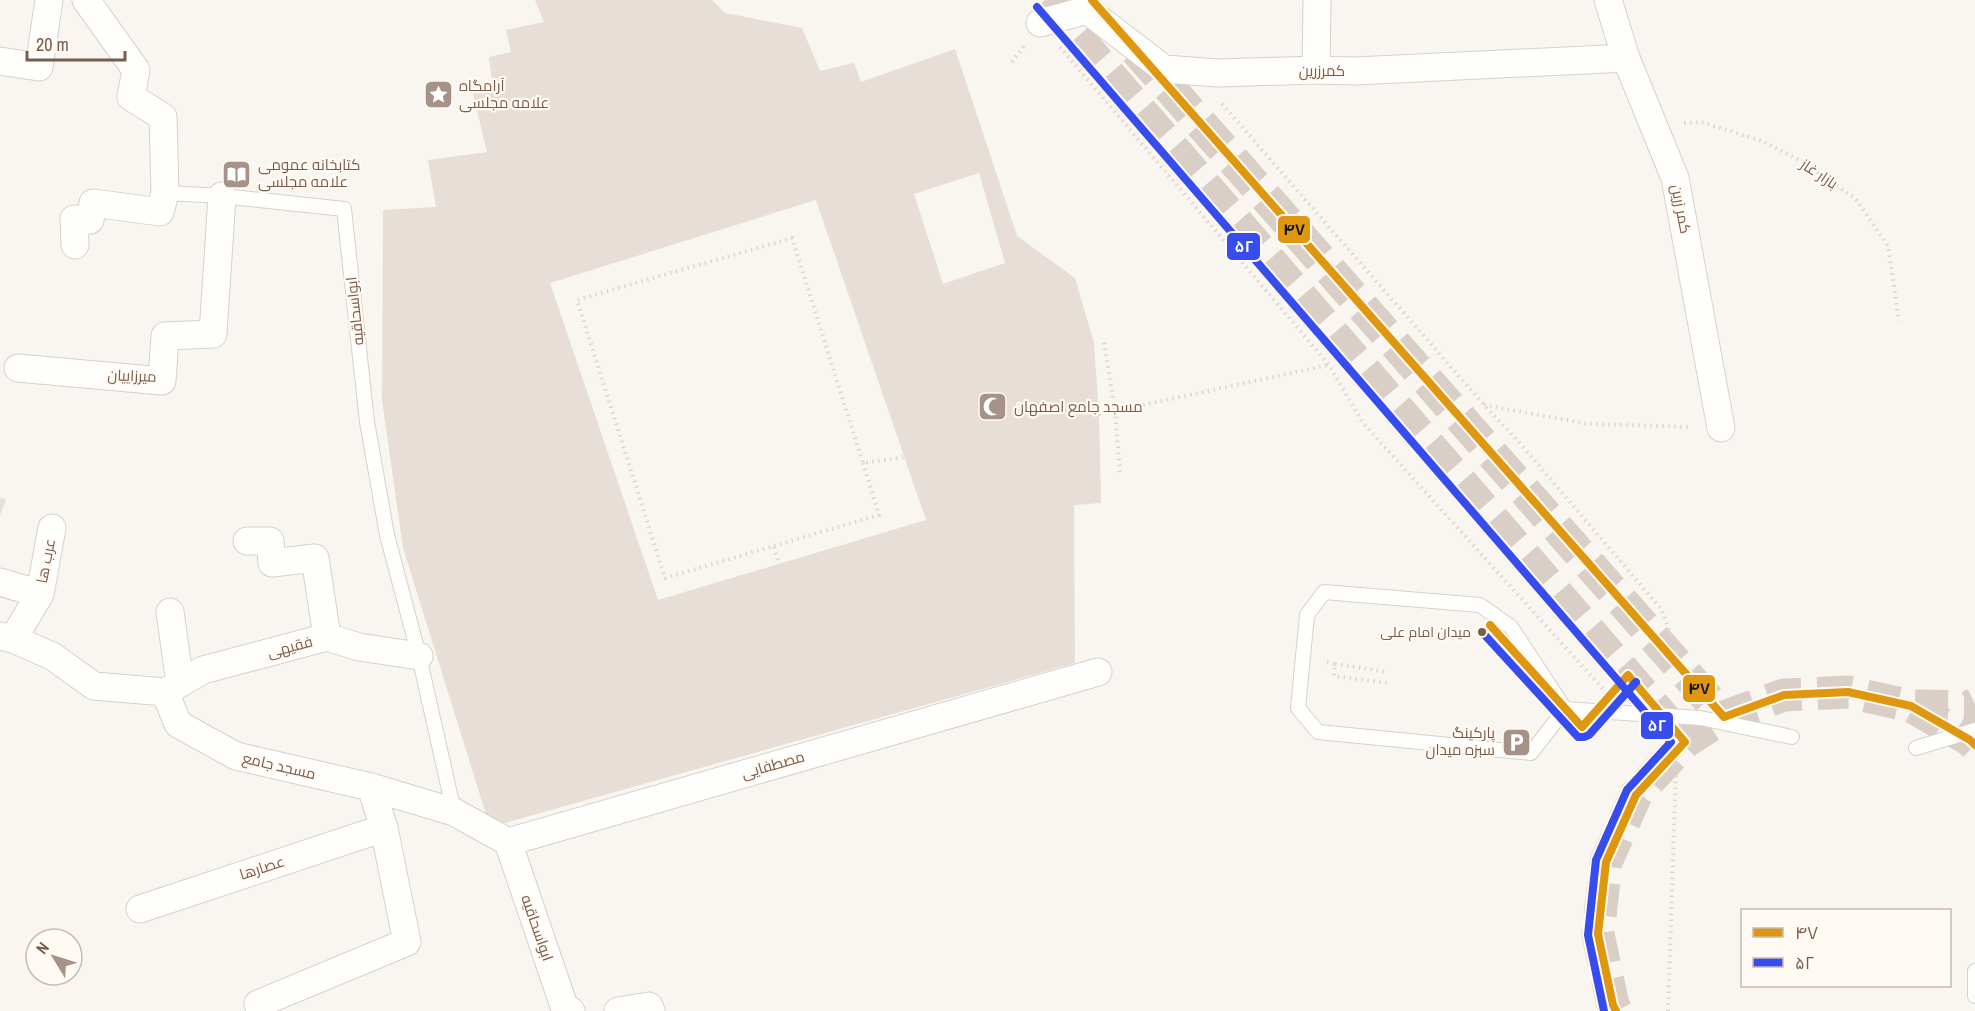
<svg xmlns="http://www.w3.org/2000/svg" width="1975" height="1011" font-family="'Archivo Narrow',Cairo,sans-serif">
	<rect width="100%" height="100%" fill="#f9f5f0"/>
	<path fill="#e6ded7" fill-rule="evenodd" d="M 535,0 L 712,0 L 725,13 L 802,28 L 820,71 L 854,63 L 861,82 L 955,49 L 1017,236 L 1075,278 L 1094,343 L 1099,414 L 1101,503 L 1074,505 L 1075,663 L 490,827 L 403,548 L 382,400 L 383,210 L 436,207 L 428,160 L 487,152 L 471,85 L 492,81 L 489,57 L 511,52 L 506,30 L 544,22 ZM 979,173 L 1005,263 L 943,284 L 914,194 ZM 816,200 L 926,520 L 658,600 L 550,283 Z
		M 0,498 L 6,499 L 0,515 Z"/>
	<g fill="none" stroke-linecap="round" stroke-linejoin="round">
		<path stroke="#d9cfc7" stroke-width="33" stroke-dasharray="33 16" stroke-linecap="butt" d="M 1045,0 L 1685,742
			M 1136,50 L 1724,717
			M 1915,706 L 1969,707 L 1975,704
			M 1616,1011 L 1613,1005 L 1598,934 L 1606,862 L 1636,795 L 1685,742 L 1724,717 L 1784,695 L 1848,692 L 1911,706 L 1970,740 L 1975,745"/>
		<defs>
			<path id="service" d="M 165,193 L 222,196 L 344,209 L 367,422 L 387,535 L 419,656 L 454,812
				M 1324,592 L 1480,605 L 1511,627 L 1565,709 L 1531,753 L 1318,732 L 1298,708 L 1307,615 Z
				M 1565,709 L 1700,718 L 1792,737
				M 1916,748 L 1975,730
				M 1975,971 L 1975,996"/>
			<path id="minor" d="M 1608,0 L 1626,58 L 1675,178 L 1721,428
				M 1040,23 L 1087,10 L 1164,69 L 1218,73 L 1316,70 L 1355,71 L 1626,58
				M 0,61 L 39,67 L 49,0
				M 1316,70 L 1317,0
				M 75,245 L 74,219 L 90,220 L 93,203 L 160,212 L 165,193 L 163,117 L 131,97 L 136,70 L 86,0
				M 18,368 L 162,381 L 165,336 L 213,334 L 222,196
				M 247,541 L 270,541 L 272,563 L 315,558 L 327,637
				M 0,582 L 40,594
				M 170,612 L 180,683
				M 0,636 L 13,639 L 52,656 L 94,686 L 165,692
				M 13,639 L 40,594 L 52,528
				M 165,692 L 178,724 L 236,756 L 371,787 L 454,812 L 508,842 L 1098,672
				M 165,692 L 203,670 L 327,637 L 359,647 L 419,656
				M 508,842 L 564,1006 L 571,1011
				M 140,909 L 384,828
				M 258,1004 L 407,942 L 384,828 L 371,787
				M 618,1011 L 649,1006 L 651,1011"/>
		</defs>
		<use href="#service" stroke="#d7d1cb" stroke-width="16"/>
		<use href="#minor" stroke="#d7d1cb" stroke-width="29"/>
		<path stroke="#dcd5d0" stroke-width="4" stroke-dasharray="1.5 4.5" stroke-linecap="butt" d="M 1060,47 L 1329,365 L 1363,423 L 1603,689
			M 1012,62 L 1024,46
			M 1222,104 L 1484,405 L 1518,441 L 1662,610 L 1692,695
			M 1684,123 L 1701,122 L 1762,141 L 1801,161 L 1856,199 L 1888,246 L 1899,321
			M 1484,405 L 1589,424 L 1691,427
			M 1099,414 L 1115,411 L 1104,342
			M 863,463 L 879,515 L 665,578 L 577,300 L 792,238 L 863,463 L 904,457
			M 1120,472 L 1115,411 L 1329,365
			M 774,547 L 779,564
			M 1327,662 L 1335,664 L 1334,676 L 1387,683
			M 1335,664 L 1388,672
			M 1668,1011 L 1677,739"/>
		<use href="#service" stroke="#fefefd" stroke-width="14"/>
		<use href="#minor" stroke="#fefefd" stroke-width="27"/>
		<defs>
			<path id="bus-1" d="M 1092,0 L 1724,717 L 1784,695 L 1848,692 L 1911,706 L 1970,740 L 1975,745
				M 1490,625 L 1582,727 L 1628,675 L 1685,742 L 1636,795 L 1606,862 L 1598,934 L 1613,1005 L 1616,1011"/>
			<path id="bus-2" d="M 1037,7 L 1671,742 L 1627,790 L 1596,860 L 1588,935 L 1604,1011
				M 1482,632 L 1578,737 L 1584,737 L 1589,735 L 1636,682"/>
		</defs>
		<use href="#bus-1" stroke="#fffaf3" stroke-width="12"/>
		<use href="#bus-2" stroke="#fffaf3" stroke-width="12"/>
		<use href="#bus-1" stroke="#de970f" stroke-width="8"/>
		<use href="#bus-2" stroke="#364cec" stroke-width="8"/>
	</g>
	<defs>
		<symbol id="sight-square" viewBox="-11 -11 22 22"><rect x="-9" y="-9" width="18" height="18" rx="4" fill="#a69286" stroke="#fffaf3"/><path d="M0-6L1.8-2.2L6-1.7L2.9 1.2L3.7 5.4L0 3.3L-3.7 5.4L-2.9 1.2L-6-1.7L-1.8-2.2Z" fill="#fff"/></symbol>
		<symbol id="library-square" viewBox="-11 -11 22 22"><rect x="-9" y="-9" width="18" height="18" rx="4" fill="#a69286" stroke="#fffaf3"/><path d="M-6-4Q-3-5.5-.7-3.5V5Q-3 3-6 4ZM6-4Q3-5.5 .7-3.5V5Q3 3 6 4Z" fill="#fff"/></symbol>
		<symbol id="mosque-square" viewBox="-11 -11 22 22"><rect x="-9" y="-9" width="18" height="18" rx="4" fill="#a69286" stroke="#fffaf3"/><path d="M3.5-4.9A6 6 0 1 0 3.5 4.9A5 5 0 1 1 3.5-4.9Z" fill="#fff"/></symbol>
		<symbol id="parking-square" viewBox="-11 -11 22 22"><rect x="-9" y="-9" width="18" height="18" rx="4" fill="#a69286" stroke="#fffaf3"/><path d="M-3.5-5.5H1a3.5 3.5 0 0 1 0 7H-1V5.5H-3.5ZM-1-3.4V-.6H.8a1.4 1.4 0 0 0 0-2.8Z" fill="#fff"/></symbol>
	</defs>
	<g fill-rule="evenodd">
		<use href="#sight-square" x="422" y="78" width="33" height="33"/>
		<use href="#library-square" x="220" y="158" width="33" height="33"/>
		<use href="#mosque-square" x="976" y="390" width="33" height="33"/>
		<use href="#parking-square" x="1500" y="726" width="33" height="33"/>
	</g>
	<circle fill="#7a5c4d" stroke="#fffaf3" stroke-width="2" cx="1482" cy="632" r="5"/>
	<g text-anchor="middle" stroke-width="4.5" stroke-linejoin="round" paint-order="stroke">
		<g font-size="14" fill="#7a5c4d" stroke="#fffaf3" text-anchor="end">
			<text x="1471" y="637">میدان امام علی</text>
		</g>
		<g font-size="15" fill="#7a5c4d" stroke="#fffaf3">
			<text x="1322" y="76">کمرزرین</text>
			<text transform="translate(1819 174) rotate(34)" y="5">بازار غاز</text>
			<text transform="translate(1681 209) rotate(79)" y="5">کمر زرین</text>
			<text transform="translate(355 311) rotate(-96)" y="5">ابواسحاقیه</text>
			<text transform="translate(132 376) rotate(2)" y="5">میرزاییان</text>
			<text transform="translate(46 561) rotate(-79)" y="5">عرب ها</text>
			<text transform="translate(290 647) rotate(-15)" y="5">فقیهی</text>
			<text transform="translate(773 765) rotate(-16)" y="5">مصطفایی</text>
			<text transform="translate(279 766) rotate(13)" y="5">مسجد جامع</text>
			<text transform="translate(262 868) rotate(-18)" y="5">عصارها</text>
			<text transform="translate(537 928) rotate(71)" y="5">ابواسحاقیه</text>
		</g>
		<g font-size="15" fill="#7a5c4d" stroke="#fffaf3" text-anchor="start">
			<text x="459" y="91">آرامگاه<tspan x="459" dy="17">علامه مجلسی</tspan></text>
			<text x="258" y="170">کتابخانه عمومی<tspan x="258" dy="17">علامه مجلسی</tspan></text>
			<text x="1014" y="412">مسجد جامع اصفهان</text>
			<text x="1495" y="738" text-anchor="end">پارکینگ<tspan x="1495" dy="17">سبزه میدان</tspan></text>
		</g>
	</g>
	<g stroke="#fffaf3" stroke-width="2">
		<rect x="1277" y="215" width="34" height="29" rx="6" fill="#de970f"/>
		<rect x="1226" y="232" width="35" height="29" rx="6" fill="#364cec"/>
		<rect x="1682" y="674" width="34" height="29" rx="6" fill="#de970f"/>
		<rect x="1640" y="711" width="34" height="29" rx="6" fill="#364cec"/>
	</g>
	<g font-size="16" text-anchor="middle" font-weight="bold" fill="#fff">
		<text x="1244" y="252">۵۲</text>
		<text x="1657" y="731">۵۲</text>
	</g>
	<g font-size="16" text-anchor="middle" font-weight="bold" fill="#111">
		<text x="1294" y="235">۴۷</text>
		<text x="1699" y="694">۴۷</text>
	</g>
	<rect x="1741" y="909" width="210" height="78" fill="#fffaf3" stroke="#cabbb1" stroke-width="1.5"/>
	<rect x="1753" y="928" width="30" height="9" fill="#de970f" stroke="#cabbb1" stroke-width="1.5"/>
	<text x="1795" y="939" font-size="18" fill="#7a5c4d">۴۷</text>
	<rect x="1753" y="958" width="30" height="9" fill="#364cec" stroke="#cabbb1" stroke-width="1.5"/>
	<text x="1795" y="969" font-size="18" fill="#7a5c4d">۵۲</text>
	<g transform="translate(54 957) rotate(308)"><circle r="28" fill="#fffaf3" stroke="#cabbb1" stroke-width="1.5"/>
	<path d="M0-4.5L10 22L0 15L-10 22Z" fill="#a69286"/>
	<text y="-9" font-size="16" font-weight="bold" text-anchor="middle" fill="#7a5c4d">N</text>
	</g>
	<path d="M27 51v9h98v-9" fill="none" stroke="#7a5c4d" stroke-width="3"/>
	<text x="36" y="51" font-size="18" fill="#7a5c4d" stroke="#fffaf3" stroke-width="4.5" paint-order="stroke">20 m</text>
</svg>
